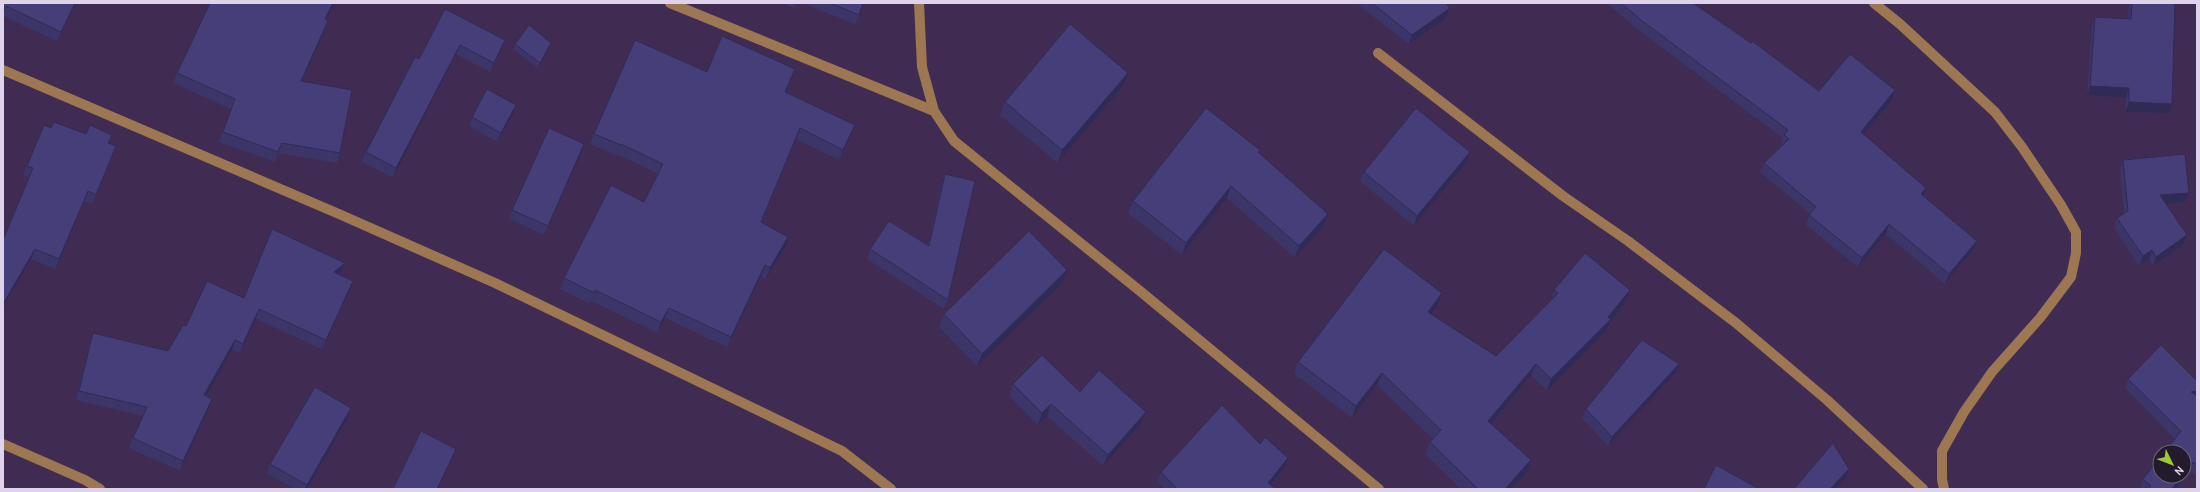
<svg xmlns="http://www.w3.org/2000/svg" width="2200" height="492" font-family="Overpass,sans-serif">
	<rect width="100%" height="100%" fill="#402c53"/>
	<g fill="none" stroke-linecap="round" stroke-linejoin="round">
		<path stroke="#9c7751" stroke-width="10" d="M 670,3 L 934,111
			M 919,3 L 922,67 L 934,111 L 954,141 L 1140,291 L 1379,489
			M 1874,3 L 1900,24 L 1995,112 L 2022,147 L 2061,205 L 2076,232 L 2076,253 L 2071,277 L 2040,318 L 1992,372 L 1964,412 L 1942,451 L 1942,479 L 1944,489
			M 1378,53 L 1563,196 L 1628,241 L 1736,323 L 1827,400 L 1923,489
			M 3,70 L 339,214 L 495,283 L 842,451 L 891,489
			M 3,444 L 85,480 L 100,489"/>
	</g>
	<path fill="#3b3568" d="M 3,3 L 76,3 L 57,41 L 3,16 Z
		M 210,3 L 335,3 L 326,20 L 328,21 L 325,31 L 302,81 L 340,153 L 337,163 L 278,153 L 275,162 L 219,142 L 231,109 L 173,83 L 177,73 Z
		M 783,3 L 796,3 L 794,8 Z
		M 802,3 L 864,3 L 855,24 Z
		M 1356,3 L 1446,3 L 1450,8 L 1446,18 L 1409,44 Z
		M 1607,3 L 1695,3 L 1694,4 L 1819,91 L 1895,90 L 1892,100 L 1864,135 L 1923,196 L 1973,250 L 1945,284 L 1886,234 L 1858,267 L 1806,225 L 1810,214 L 1760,172 L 1764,163 L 1782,145 L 1781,144 L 1783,138 L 1637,29 Z
		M 2129,3 L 2175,3 L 2169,113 L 2125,112 L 2126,98 L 2087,95 L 2092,26 L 2095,17 L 2128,19 Z
		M 445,9 L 505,40 L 502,49 L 490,72 L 456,54 L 393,178 L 362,162 L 366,152 L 419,59 Z
		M 515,44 L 549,48 L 538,68 L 513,49 Z
		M 795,69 L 791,80 L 786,92 L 855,125 L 851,135 L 839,160 L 796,139 L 762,222 L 785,248 L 766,279 L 761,276 L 727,347 L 665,318 L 658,333 L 591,301 L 590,304 L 560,289 L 564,278 L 644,202 L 658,174 L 617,154 L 617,156 L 590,144 L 594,134 L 707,72 Z
		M 1128,73 L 1123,86 L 1058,163 L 1000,115 L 1005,102 Z
		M 513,115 L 497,142 L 469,126 L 472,117 Z
		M 109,143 L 116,146 L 92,204 L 84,201 L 56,269 L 31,259 L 29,177 L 23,175 L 27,166 Z
		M 584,144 L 581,154 L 544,235 L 509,219 L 512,210 Z
		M 1260,150 L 1259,153 L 1328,214 L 1324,226 L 1295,258 L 1227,198 L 1182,255 L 1128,213 L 1133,201 Z
		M 1470,152 L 1467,162 L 1414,226 L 1360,181 L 1364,172 Z
		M 2123,160 L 2185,202 L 2165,204 L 2183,245 L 2153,266 L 2149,259 L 2139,266 L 2114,228 L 2117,218 L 2124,214 L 2120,170 Z
		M 945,174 L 948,300 L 944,309 L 867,259 L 870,249 L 928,245 L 942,183 Z
		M 345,263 L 341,272 L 339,274 L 350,290 L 322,349 L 256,319 L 240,353 L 232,350 L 206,396 L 209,408 L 180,471 L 129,448 L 133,438 L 143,416 L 76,400 L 90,342 L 93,333 L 168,351 L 186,326 L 244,298 Z
		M 1067,270 L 1063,283 L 977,366 L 939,327 L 944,314 Z
		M 1554,290 L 1630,290 L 1626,302 L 1611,320 L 1607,330 L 1547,391 L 1531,375 L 1492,424 L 1527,472 L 1511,489 L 1461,489 L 1425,454 L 1430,442 L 1433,439 L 1377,385 L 1352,418 L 1294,374 L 1298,362 L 1442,293 L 1438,305 L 1431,314 L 1496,356 L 1550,302 Z
		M 1676,373 L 1608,446 L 1582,418 L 1586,409 Z
		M 2128,379 L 2197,381 L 2197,477 L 2190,471 L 2176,489 L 2140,489 L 2143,479 L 2175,439 L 2125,388 Z
		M 1013,384 L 1080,392 L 1141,424 L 1103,466 L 1047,416 L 1038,425 L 1009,396 Z
		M 348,418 L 307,489 L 294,489 L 267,473 L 270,464 Z
		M 1260,444 L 1285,467 L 1270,485 L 1276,489 L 1165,489 L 1157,481 L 1161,472 Z"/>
	<path fill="#302b55" d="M 75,3 L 76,3 L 57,41 L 61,32 Z
		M 333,3 L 335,3 L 321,29 L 325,19 Z
		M 1450,8 L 1446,18 L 1409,44 L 1412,35 Z
		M 328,21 L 325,31 L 297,91 L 301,81 Z
		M 505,40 L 502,49 L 490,72 L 494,63 Z
		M 551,43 L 549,48 L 538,68 L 540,63 Z
		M 460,45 L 456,54 L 393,178 L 396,168 Z
		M 795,69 L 791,80 L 781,102 L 785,92 Z
		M 1128,73 L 1123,86 L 1058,163 L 1062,150 Z
		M 2090,86 L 2129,88 L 2126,98 L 2087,95 Z
		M 1895,90 L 1892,100 L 1858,142 L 1861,132 Z
		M 2129,102 L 2172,104 L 2169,113 L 2125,112 Z
		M 516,105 L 513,115 L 497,142 L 501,133 Z
		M 855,125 L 851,135 L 839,160 L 843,150 Z
		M 800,128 L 796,139 L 757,232 L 761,222 Z
		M 584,144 L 581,154 L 544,235 L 548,226 Z
		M 1470,152 L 1467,162 L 1414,226 L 1417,216 Z
		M 1231,186 L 1227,198 L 1182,255 L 1186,243 Z
		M 1926,188 L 1923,197 L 1921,194 Z
		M 88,191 L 84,201 L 56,269 L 59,259 Z
		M 2189,193 L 2185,202 L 2156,205 L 2160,195 Z
		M 1328,214 L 1324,226 L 1295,258 L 1299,246 Z
		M 1889,224 L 1886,234 L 1858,267 L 1862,258 Z
		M 2187,235 L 2183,245 L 2153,266 L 2156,257 Z
		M 788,237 L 785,248 L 766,279 L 770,268 Z
		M 1977,241 L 1973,250 L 1945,284 L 1949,274 Z
		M 35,249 L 31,259 L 3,307 L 3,304 Z
		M 2152,250 L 2149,259 L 2139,266 L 2143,256 Z
		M 345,263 L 341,272 L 331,281 L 334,272 Z
		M 765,265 L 761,276 L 727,347 L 731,337 Z
		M 1067,270 L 1063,283 L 977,366 L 982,354 Z
		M 353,281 L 350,290 L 322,349 L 326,340 Z
		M 1630,290 L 1626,302 L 1611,320 L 1607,330 L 1547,391 L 1551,379 L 1608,317 Z
		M 1442,293 L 1438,305 L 1424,323 L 1428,312 Z
		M 669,308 L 665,318 L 658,333 L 661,322 Z
		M 259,309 L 256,319 L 240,353 L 243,344 Z
		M 235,340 L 232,350 L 201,405 L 204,395 Z
		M 1536,364 L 1531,375 L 1484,433 L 1488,421 Z
		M 1679,364 L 1676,373 L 1608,446 L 1612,437 Z
		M 1382,373 L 1377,385 L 1352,418 L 1356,406 Z
		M 2197,391 L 2197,401 L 2191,392 Z
		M 212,399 L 209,408 L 180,471 L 183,461 Z
		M 1051,404 L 1047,416 L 1038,425 L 1042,413 Z
		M 351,408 L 348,418 L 307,489 L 305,489 L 307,485 Z
		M 1146,412 L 1141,424 L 1103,466 L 1108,455 Z
		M 456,449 L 452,459 L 438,489 L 437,489 Z
		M 1288,458 L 1285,467 L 1267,489 L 1268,483 Z
		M 1531,460 L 1527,472 L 1511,489 L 1505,489 Z
		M 2193,462 L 2190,471 L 2176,489 L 2172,489 L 2182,476 L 2184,476 L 2184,474 Z
		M 1849,469 L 1846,478 L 1835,489 L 1830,489 Z"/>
	<path fill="#453e79" stroke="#302b55" d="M 3,3 L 75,3 L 61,32 L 6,6 L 3,12 Z
		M 210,3 L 333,3 L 325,19 L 328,21 L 301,81 L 352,90 L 340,153 L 282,143 L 278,152 L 223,132 L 235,99 L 177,73 Z
		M 830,3 L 863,3 L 859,15 Z
		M 1372,3 L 1446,3 L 1450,8 L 1412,35 Z
		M 1621,3 L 1693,3 L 1751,43 L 1752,41 L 1819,91 L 1850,54 L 1895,90 L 1861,132 L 1926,188 L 1921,194 L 1977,241 L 1949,274 L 1889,224 L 1862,258 L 1809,215 L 1816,207 L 1764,163 L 1789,139 L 1784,135 L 1788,130 L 1641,20 Z
		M 2132,3 L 2175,3 L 2172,104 L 2129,102 L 2129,88 L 2090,86 L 2095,17 L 2131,19 Z
		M 445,9 L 505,40 L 494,63 L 460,45 L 396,168 L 366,152 L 415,57 L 419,59 Z
		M 1070,24 L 1128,73 L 1062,150 L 1005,102 Z
		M 529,25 L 551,43 L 540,63 L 515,44 Z
		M 722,36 L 795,69 L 785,92 L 855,125 L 843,150 L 800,128 L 761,222 L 788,237 L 770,268 L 765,265 L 731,337 L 669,308 L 661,322 L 595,290 L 594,293 L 564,278 L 611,185 L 644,202 L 663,164 L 621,144 L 621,145 L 594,134 L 635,40 L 707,72 Z
		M 487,89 L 516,105 L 501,133 L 472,117 Z
		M 1206,108 L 1260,150 L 1258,152 L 1328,214 L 1299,246 L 1231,186 L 1186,243 L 1133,201 Z
		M 1416,108 L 1470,152 L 1417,216 L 1364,172 Z
		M 54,122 L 86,134 L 90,125 L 112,135 L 108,143 L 116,146 L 96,195 L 88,191 L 59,259 L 35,249 L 3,304 L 3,240 L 33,168 L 27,166 L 44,125 L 51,128 Z
		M 549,128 L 584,144 L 548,226 L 512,210 Z
		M 2185,154 L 2189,193 L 2160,195 L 2187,235 L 2156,257 L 2152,250 L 2143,256 L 2117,218 L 2128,211 L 2123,160 Z
		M 945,174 L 975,181 L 948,300 L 870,249 L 889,221 L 929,246 Z
		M 272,229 L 345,263 L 334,272 L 353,281 L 326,340 L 259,309 L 243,344 L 235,340 L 204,395 L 212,399 L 183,461 L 133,438 L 147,407 L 79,391 L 93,333 L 168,351 L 183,325 L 186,326 L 207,281 L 244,298 Z
		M 1029,231 L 1067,270 L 982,354 L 944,314 Z
		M 1384,249 L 1442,293 L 1428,312 L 1496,356 L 1558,293 L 1554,290 L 1585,253 L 1630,290 L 1608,317 L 1611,319 L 1551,379 L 1536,364 L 1488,421 L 1531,460 L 1505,489 L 1478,489 L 1430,442 L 1441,430 L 1382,373 L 1356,406 L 1298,362 Z
		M 1642,340 L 1679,364 L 1612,437 L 1586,409 Z
		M 2161,345 L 2197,381 L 2197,391 L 2191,392 L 2197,396 L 2197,465 L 2193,462 L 2184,474 L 2184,452 L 2165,452 L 2181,431 L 2128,379 Z
		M 1042,355 L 1080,392 L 1099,370 L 1146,412 L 1108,455 L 1051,404 L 1042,413 L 1013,384 Z
		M 315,387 L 351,408 L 307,485 L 270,464 Z
		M 1222,405 L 1260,444 L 1265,437 L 1288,458 L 1268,483 L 1276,489 L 1177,489 L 1161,472 Z
		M 421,431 L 456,449 L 437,489 L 393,489 Z
		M 1833,443 L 1849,469 L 1830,489 L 1794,489 Z
		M 2160,458 L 2160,476 L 2182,476 L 2172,489 L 2148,489 L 2151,486 L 2143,479 Z
		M 1716,465 L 1759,489 L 1704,489 Z"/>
	<rect width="2200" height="492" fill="none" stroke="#ded3eb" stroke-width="8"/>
	<g transform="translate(2172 464) rotate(133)"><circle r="19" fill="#231a2b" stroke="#6e6478"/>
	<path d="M0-3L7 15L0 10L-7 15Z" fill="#99cb35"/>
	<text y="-6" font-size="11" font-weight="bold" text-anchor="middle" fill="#ded3eb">N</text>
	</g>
</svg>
